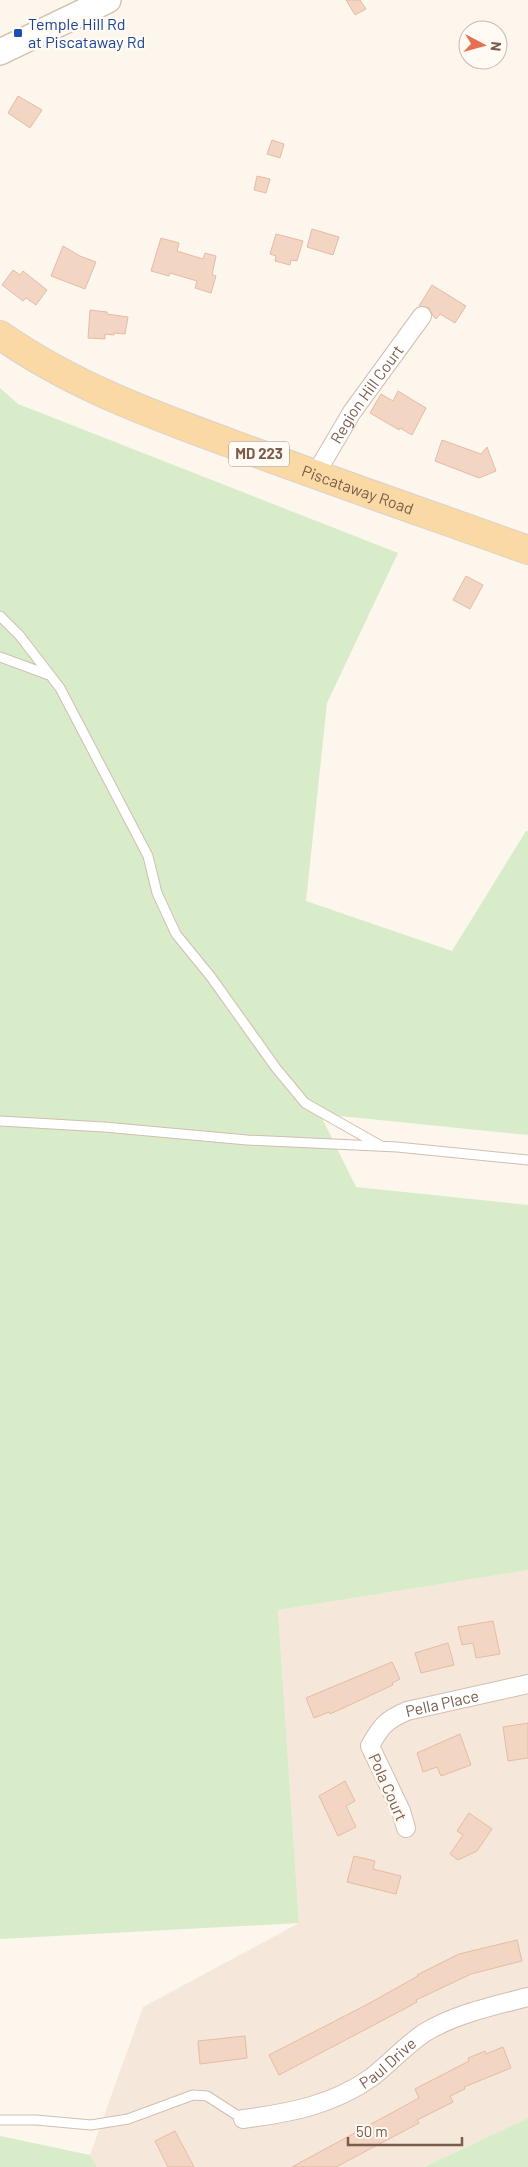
<svg xmlns="http://www.w3.org/2000/svg" width="528" height="2167" font-family="Barlow,sans-serif">
	<rect width="100%" height="100%" fill="#fdf6ec"/>
	<path fill="#f5e8da" d="M 528,1570 L 528,2118 L 424,2167 L 97,2167 L 90,2155 L 143,2007 L 299,1923 L 278,1610 Z"/>
	<path fill="#d8ecc9" d="M 0,388 L 18,404 L 398,553 L 327,703 L 306,901 L 452,951 L 526,831 L 528,831 L 528,1135 L 320,1114 L 356,1187 L 528,1205 L 528,1570 L 278,1610 L 299,1923 L 0,1939 Z
		M 528,2118 L 528,2167 L 424,2167 Z
		M 0,2136 L 90,2155 L 97,2167 L 0,2167 Z"/>
	<path fill="#f3d5c3" stroke="#e6bba3" d="M 346,0 L 360,0 L 366,9 L 355,15 Z
		M 18,96 L 42,110 L 30,128 L 8,113 Z
		M 272,140 L 284,144 L 280,158 L 267,154 Z
		M 257,176 L 270,179 L 266,193 L 254,190 Z
		M 312,229 L 339,237 L 333,255 L 307,247 Z
		M 276,234 L 303,241 L 297,261 L 291,260 L 290,265 L 275,261 L 276,256 L 270,254 Z
		M 161,238 L 179,243 L 177,251 L 203,259 L 205,253 L 216,256 L 212,275 L 216,276 L 211,293 L 195,288 L 197,281 L 170,273 L 169,276 L 151,271 Z
		M 63,246 L 80,256 L 96,262 L 85,289 L 51,276 Z
		M 13,270 L 20,275 L 23,271 L 47,290 L 36,305 L 26,298 L 23,301 L 2,285 Z
		M 432,285 L 466,306 L 455,323 L 440,314 L 436,319 L 433,316 L 429,308 L 419,306 Z
		M 90,310 L 107,312 L 107,314 L 128,317 L 125,334 L 114,333 L 114,335 L 105,334 L 105,339 L 88,338 Z
		M 398,391 L 426,408 L 412,435 L 400,428 L 399,430 L 394,427 L 370,413 L 381,394 L 393,401 Z
		M 442,440 L 481,454 L 487,447 L 496,471 L 479,478 L 435,461 Z
		M 466,576 L 483,585 L 470,609 L 453,600 Z
		M 493,1621 L 500,1654 L 476,1658 L 473,1643 L 462,1645 L 458,1627 Z
		M 448,1643 L 454,1665 L 421,1673 L 415,1653 Z
		M 392,1662 L 400,1679 L 392,1683 L 393,1685 L 330,1714 L 329,1712 L 314,1718 L 306,1698 Z
		M 528,1723 L 528,1758 L 508,1761 L 503,1727 Z
		M 460,1734 L 471,1765 L 441,1776 L 437,1767 L 423,1772 L 417,1753 Z
		M 345,1781 L 355,1801 L 346,1806 L 356,1827 L 338,1836 L 319,1796 Z
		M 469,1813 L 492,1829 L 477,1851 L 458,1860 L 450,1854 L 463,1835 L 457,1831 Z
		M 354,1856 L 375,1861 L 373,1869 L 401,1876 L 396,1894 L 347,1882 Z
		M 517,1940 L 522,1961 L 471,1974 L 416,2000 L 417,2002 L 408,2007 L 279,2075 L 269,2055 L 368,2004 L 418,1976 L 417,1975 L 459,1954 Z
		M 245,2036 L 247,2058 L 200,2064 L 198,2041 Z
		M 503,2047 L 511,2068 L 464,2087 L 465,2089 L 450,2096 L 453,2102 L 417,2120 L 419,2123 L 336,2167 L 292,2167 L 419,2098 L 415,2089 L 469,2061 L 468,2058 L 485,2051 L 486,2054 Z
		M 175,2131 L 194,2167 L 168,2167 L 155,2141 Z"/>
	<g fill="none" stroke-linecap="round" stroke-linejoin="round">
		<defs>
			<path id="service" d="M 0,616 L 20,636 L 60,688 L 148,856 L 157,893 L 176,934 L 211,977 L 276,1068 L 305,1103 L 381,1146
				M 0,657 L 49,675
				M 0,1121 L 104,1127 L 247,1140 L 397,1147 L 528,1160
				M 0,2120 L 36,2120 L 91,2125 L 128,2119 L 193,2095 L 207,2096 L 243,2119"/>
			<g id="minor">
				<path id="s1" d="M 315,475 L 352,412 L 422,316"/>
				<path id="s2" d="M 406,1828 L 401,1811 L 370,1746 C 381,1726 386,1720 407,1711 L 528,1684"/>
				<path id="s3" d="M 243,2119 C 290,2113 333,2105 372,2077 C 390,2063 405,2046 424,2033 C 455,2014 493,2006 528,1997"/>
			</g>
			<path id="secondary" d="M 0,52 L 108,0"/>
			<g id="primary">
				<path id="s4" d="M 0,335 C 74,387 158,417 243,448 C 337,483 433,516 528,550"/>
			</g>
		</defs>
		<use href="#service" stroke="#d1beb0" stroke-width="11"/>
		<use href="#minor" stroke="#d1beb0" stroke-width="20"/>
		<use href="#secondary" stroke="#d6c0b0" stroke-width="28"/>
		<use href="#primary" stroke="#dad1cd" stroke-width="30"/>
		<use href="#service" stroke="#fff" stroke-width="9"/>
		<use href="#minor" stroke="#fff" stroke-width="18"/>
		<use href="#secondary" stroke="#fff" stroke-width="25"/>
		<use href="#primary" stroke="#fbd9a5" stroke-width="28"/>
	</g>
	<rect fill="#1a4fb4" stroke="#fffaf3" stroke-width="2" x="13" y="28" width="10" height="10" rx="2.5"/>
	<g text-anchor="middle" stroke-width="5" stroke-linejoin="round" paint-order="stroke">
		<rect fill="#fffaf3" stroke="#a28b7f" stroke-width="1" x="229" y="441.5" width="60" height="25" rx="4"/>
		<g font-size="15" font-weight="bold" fill="#7a5c4d">
			<text x="259" y="459">MD 223</text>
		</g>
		<g font-size="16" fill="#164399" stroke="#fffaf3" text-anchor="start">
			<text x="28" y="30">Temple Hill Rd<tspan x="28" dy="18">at Piscataway Rd</tspan></text>
		</g>
		<g font-size="16" fill="#7a5c4d" stroke="#fffaf3">
			<text dy="6" stroke="none"><textPath href="#s1" startOffset="96">Region Hill Court</textPath></text>
			<text dy="6" stroke="none"><textPath href="#s4" startOffset="391">Piscataway Road</textPath></text>
			<text dy="6" stroke="none"><textPath href="#s2" startOffset="178">Pella Place</textPath></text>
			<text transform="translate(388 1787) rotate(66)" y="6">Pola Court</text>
			<text dy="6" stroke="none"><textPath href="#s3" startOffset="158">Paul Drive</textPath></text>
		</g>
	</g>
	<g transform="translate(483 45) rotate(96)"><circle r="24" fill="#fffaf3" stroke="#cabbb1"/>
	<path d="M0-4L9 19L0 12L-9 19Z" fill="#e76f51"/>
	<text y="-8" font-size="14" font-weight="bold" text-anchor="middle" fill="#7a5c4d">N</text>
	</g>
	<path d="M348 2137v8h114v-8" fill="none" stroke="#7a5c4d" stroke-width="2.5"/>
	<text x="356" y="2137" font-size="15" fill="#7a5c4d" stroke="#fffaf3" stroke-width="4" paint-order="stroke">50 m</text>
</svg>
